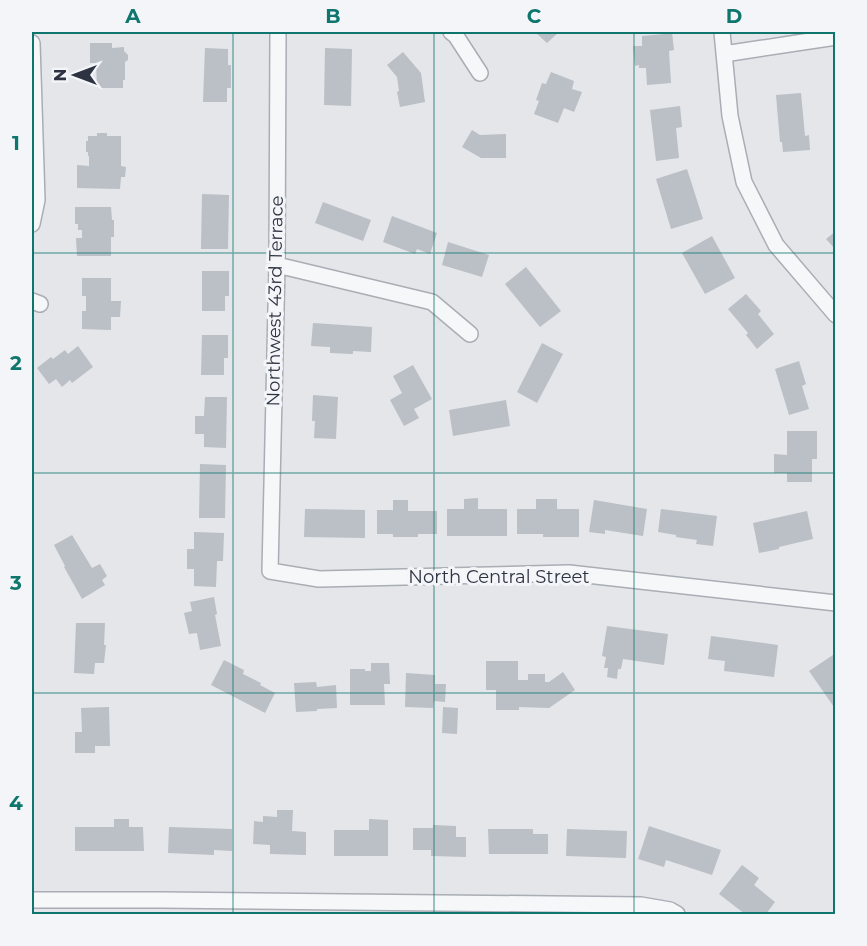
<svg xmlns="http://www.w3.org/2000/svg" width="867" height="946" font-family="Montserrat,sans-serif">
	<rect width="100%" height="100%" fill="#e4e6ea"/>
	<path fill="#bbbfc6" d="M 535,32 L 559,32 L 547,43 Z
		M 665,32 L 672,32 L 674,50 L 669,51 L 671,83 L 647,85 L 646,68 L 639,68 L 639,65 L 635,66 L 633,46 L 642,46 L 642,36 L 665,34 Z
		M 90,43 L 112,43 L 112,48 L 124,47 L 124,51 L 128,55 L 128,60 L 125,62 L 125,80 L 123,80 L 123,88 L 97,88 L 96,63 L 90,63 Z
		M 205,48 L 228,49 L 228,65 L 231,65 L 231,88 L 227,88 L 227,102 L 203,102 Z
		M 325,48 L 352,49 L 351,106 L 324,105 Z
		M 403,52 L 421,73 L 425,102 L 400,107 L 397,92 L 399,91 L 397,77 L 387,65 Z
		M 551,72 L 574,81 L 572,89 L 582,92 L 574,112 L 564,108 L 558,123 L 534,114 L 539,101 L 536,100 L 542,83 L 546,84 Z
		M 801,93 L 805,136 L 809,135 L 810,150 L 783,152 L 782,142 L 780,142 L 776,95 Z
		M 680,106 L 682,127 L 676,128 L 679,158 L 656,161 L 650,110 Z
		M 472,130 L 480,135 L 506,134 L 506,158 L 481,158 L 462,147 Z
		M 97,133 L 107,133 L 107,136 L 121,136 L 121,166 L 126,167 L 125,177 L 121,177 L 120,189 L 77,188 L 77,165 L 89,166 L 89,156 L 88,156 L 88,152 L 86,152 L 86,141 L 88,141 L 88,136 L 97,136 Z
		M 687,169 L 703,219 L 671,229 L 656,179 Z
		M 202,194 L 229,195 L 228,249 L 201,249 Z
		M 323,202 L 371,220 L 363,241 L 315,223 Z
		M 75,207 L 111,207 L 112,220 L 114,220 L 114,237 L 111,237 L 111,256 L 77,256 L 76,238 L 82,238 L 82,230 L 78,230 L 78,224 L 75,224 Z
		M 392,216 L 437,233 L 430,254 L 417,249 L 415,254 L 383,242 Z
		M 836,231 L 836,250 L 826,239 Z
		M 712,236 L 735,278 L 705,294 L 682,253 Z
		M 448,242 L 489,255 L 482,277 L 442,265 Z
		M 526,267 L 561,311 L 540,327 L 505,284 Z
		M 202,271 L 229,271 L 229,296 L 225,296 L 225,311 L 202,311 Z
		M 82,278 L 111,278 L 111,301 L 121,301 L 120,317 L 111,317 L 111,330 L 82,329 L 82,311 L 86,311 L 86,296 L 82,296 Z
		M 746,294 L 761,311 L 758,314 L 774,334 L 757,349 L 746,335 L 748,333 L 728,309 Z
		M 313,323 L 372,327 L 371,352 L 353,351 L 353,354 L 330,353 L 330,347 L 311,346 Z
		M 202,335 L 228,335 L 228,358 L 224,358 L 224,375 L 201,375 Z
		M 542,343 L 563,354 L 537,403 L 517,392 Z
		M 78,346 L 93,367 L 72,383 L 70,380 L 62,387 L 56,379 L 49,384 L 37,368 L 51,357 L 53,359 L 65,350 L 68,354 Z
		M 799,361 L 806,384 L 802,386 L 809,409 L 789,415 L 775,369 Z
		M 413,365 L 432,399 L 414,409 L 419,418 L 404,426 L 390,400 L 402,393 L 393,376 Z
		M 313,395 L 338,397 L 336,439 L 314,438 L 315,421 L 312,421 Z
		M 205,397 L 227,397 L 226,448 L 204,447 L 204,434 L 195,434 L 195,416 L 204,416 Z
		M 506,400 L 510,426 L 453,436 L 449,410 Z
		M 787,431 L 817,431 L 817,459 L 812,459 L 812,482 L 787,482 L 787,473 L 774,473 L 774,454 L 787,455 Z
		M 200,464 L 226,465 L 225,518 L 199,518 Z
		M 478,498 L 478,509 L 507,509 L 507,536 L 447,536 L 447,509 L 464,509 L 464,499 Z
		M 536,499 L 557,499 L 557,509 L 579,509 L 579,537 L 543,537 L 543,534 L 517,534 L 517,509 L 536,509 Z
		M 393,500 L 408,500 L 408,511 L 437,511 L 437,534 L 418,534 L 418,537 L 393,537 L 393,534 L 377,534 L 377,510 L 393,510 Z
		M 594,500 L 647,509 L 643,536 L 605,530 L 605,534 L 589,532 Z
		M 305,509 L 365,510 L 365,538 L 304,537 Z
		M 661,509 L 717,516 L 713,546 L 696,544 L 697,540 L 676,537 L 676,535 L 658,532 Z
		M 807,511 L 813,539 L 779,547 L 779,549 L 759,553 L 753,523 Z
		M 194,532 L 224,533 L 223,561 L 217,561 L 216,587 L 194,586 L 194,569 L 187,569 L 187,549 L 194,549 Z
		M 72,535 L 92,568 L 100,564 L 107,576 L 102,580 L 105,585 L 82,599 L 64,567 L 65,566 L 54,545 Z
		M 214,597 L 217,614 L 215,615 L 221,646 L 200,650 L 197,633 L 189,634 L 184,613 L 192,611 L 190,602 Z
		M 76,623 L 105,623 L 104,645 L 106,645 L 104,663 L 95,663 L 94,674 L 74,673 Z
		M 607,626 L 668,634 L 664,665 L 623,659 L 621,669 L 618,669 L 617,679 L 607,677 L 608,668 L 604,668 L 606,657 L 602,656 Z
		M 711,636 L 778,645 L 774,677 L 724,671 L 725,661 L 708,659 Z
		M 833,655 L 836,658 L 836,710 L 809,671 Z
		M 224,660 L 244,670 L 243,674 L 261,683 L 260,685 L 275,693 L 265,713 L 211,685 Z
		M 486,661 L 518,661 L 518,680 L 528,680 L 528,674 L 545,674 L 545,682 L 549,682 L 563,672 L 575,690 L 549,708 L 519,707 L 519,710 L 496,710 L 496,690 L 486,690 Z
		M 371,663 L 389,663 L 390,684 L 384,684 L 385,705 L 350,705 L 350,669 L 365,669 L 365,671 L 371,671 Z
		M 406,673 L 435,675 L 435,684 L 446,684 L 445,702 L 434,701 L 433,708 L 405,707 Z
		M 316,682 L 317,687 L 336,685 L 337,708 L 317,709 L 317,711 L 296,712 L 294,683 Z
		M 109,707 L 110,746 L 95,746 L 95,753 L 75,753 L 75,732 L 82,732 L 81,708 Z
		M 443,707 L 458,708 L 457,734 L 442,733 Z
		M 277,810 L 293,810 L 292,831 L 306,832 L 306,855 L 270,854 L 270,845 L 253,844 L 254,821 L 263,822 L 263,816 L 277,817 Z
		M 114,819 L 129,819 L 129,827 L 143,827 L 144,851 L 75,851 L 75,827 L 114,827 Z
		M 369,819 L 388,820 L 388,856 L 334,856 L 334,830 L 369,830 Z
		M 433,825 L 456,826 L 456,837 L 466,837 L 466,857 L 431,856 L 431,850 L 413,850 L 413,828 L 433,828 Z
		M 649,826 L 721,850 L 712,875 L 666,860 L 664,867 L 638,859 Z
		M 169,827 L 232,829 L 232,851 L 214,850 L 214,855 L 168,853 Z
		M 488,829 L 533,829 L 533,834 L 548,834 L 548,854 L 489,854 Z
		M 567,829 L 627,831 L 626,858 L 566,856 Z
		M 742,865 L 759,878 L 754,885 L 775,902 L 766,914 L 745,914 L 719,894 Z"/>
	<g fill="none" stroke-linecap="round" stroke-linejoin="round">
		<defs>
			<path id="street" d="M 278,32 L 277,265 L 270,571 L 319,579 L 569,573 L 836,603
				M 451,32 L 456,36 L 480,73
				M 722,32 L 730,116 L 744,182 L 776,245 L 836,315
				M 32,43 L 37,200 L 32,224
				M 724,54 L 836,37
				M 277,265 L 432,302 L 470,334
				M 32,301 L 40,304
				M 32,900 L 161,900 L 641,905 L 670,910 L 677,914"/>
		</defs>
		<use href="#street" stroke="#a9adb4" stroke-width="18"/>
		<use href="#street" stroke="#f6f7f9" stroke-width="15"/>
	</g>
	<path fill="none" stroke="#0f766e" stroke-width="1.5" stroke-opacity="0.55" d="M 233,32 L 233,914M 434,32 L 434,914M 634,32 L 634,914M 32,253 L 836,253M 32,473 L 836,473M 32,693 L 836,693"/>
	<g text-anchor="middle" stroke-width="6" stroke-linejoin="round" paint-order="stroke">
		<g font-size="18" fill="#2d3341" stroke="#f3f5f8">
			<text transform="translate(275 301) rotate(-89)" y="6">Northwest 43rd Terrace</text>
			<text x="499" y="583">North Central Street</text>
		</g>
	</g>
	<rect width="867" height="946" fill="none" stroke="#f3f5f8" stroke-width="66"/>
	<g transform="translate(75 75) rotate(270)" stroke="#f3f5f8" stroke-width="4.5" paint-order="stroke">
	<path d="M0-4.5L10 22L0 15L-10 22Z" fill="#2d3341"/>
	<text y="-9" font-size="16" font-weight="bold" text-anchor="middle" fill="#2d3341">N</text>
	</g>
	<rect x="33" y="33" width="801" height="880" fill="none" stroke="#0f766e" stroke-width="2"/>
	<g font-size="20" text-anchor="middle" font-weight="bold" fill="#0f766e">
		<text x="133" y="23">A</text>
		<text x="333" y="23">B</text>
		<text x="534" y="23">C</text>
		<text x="734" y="23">D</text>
		<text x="16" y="150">1</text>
		<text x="16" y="370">2</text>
		<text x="16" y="590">3</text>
		<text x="16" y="810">4</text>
	</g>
</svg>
